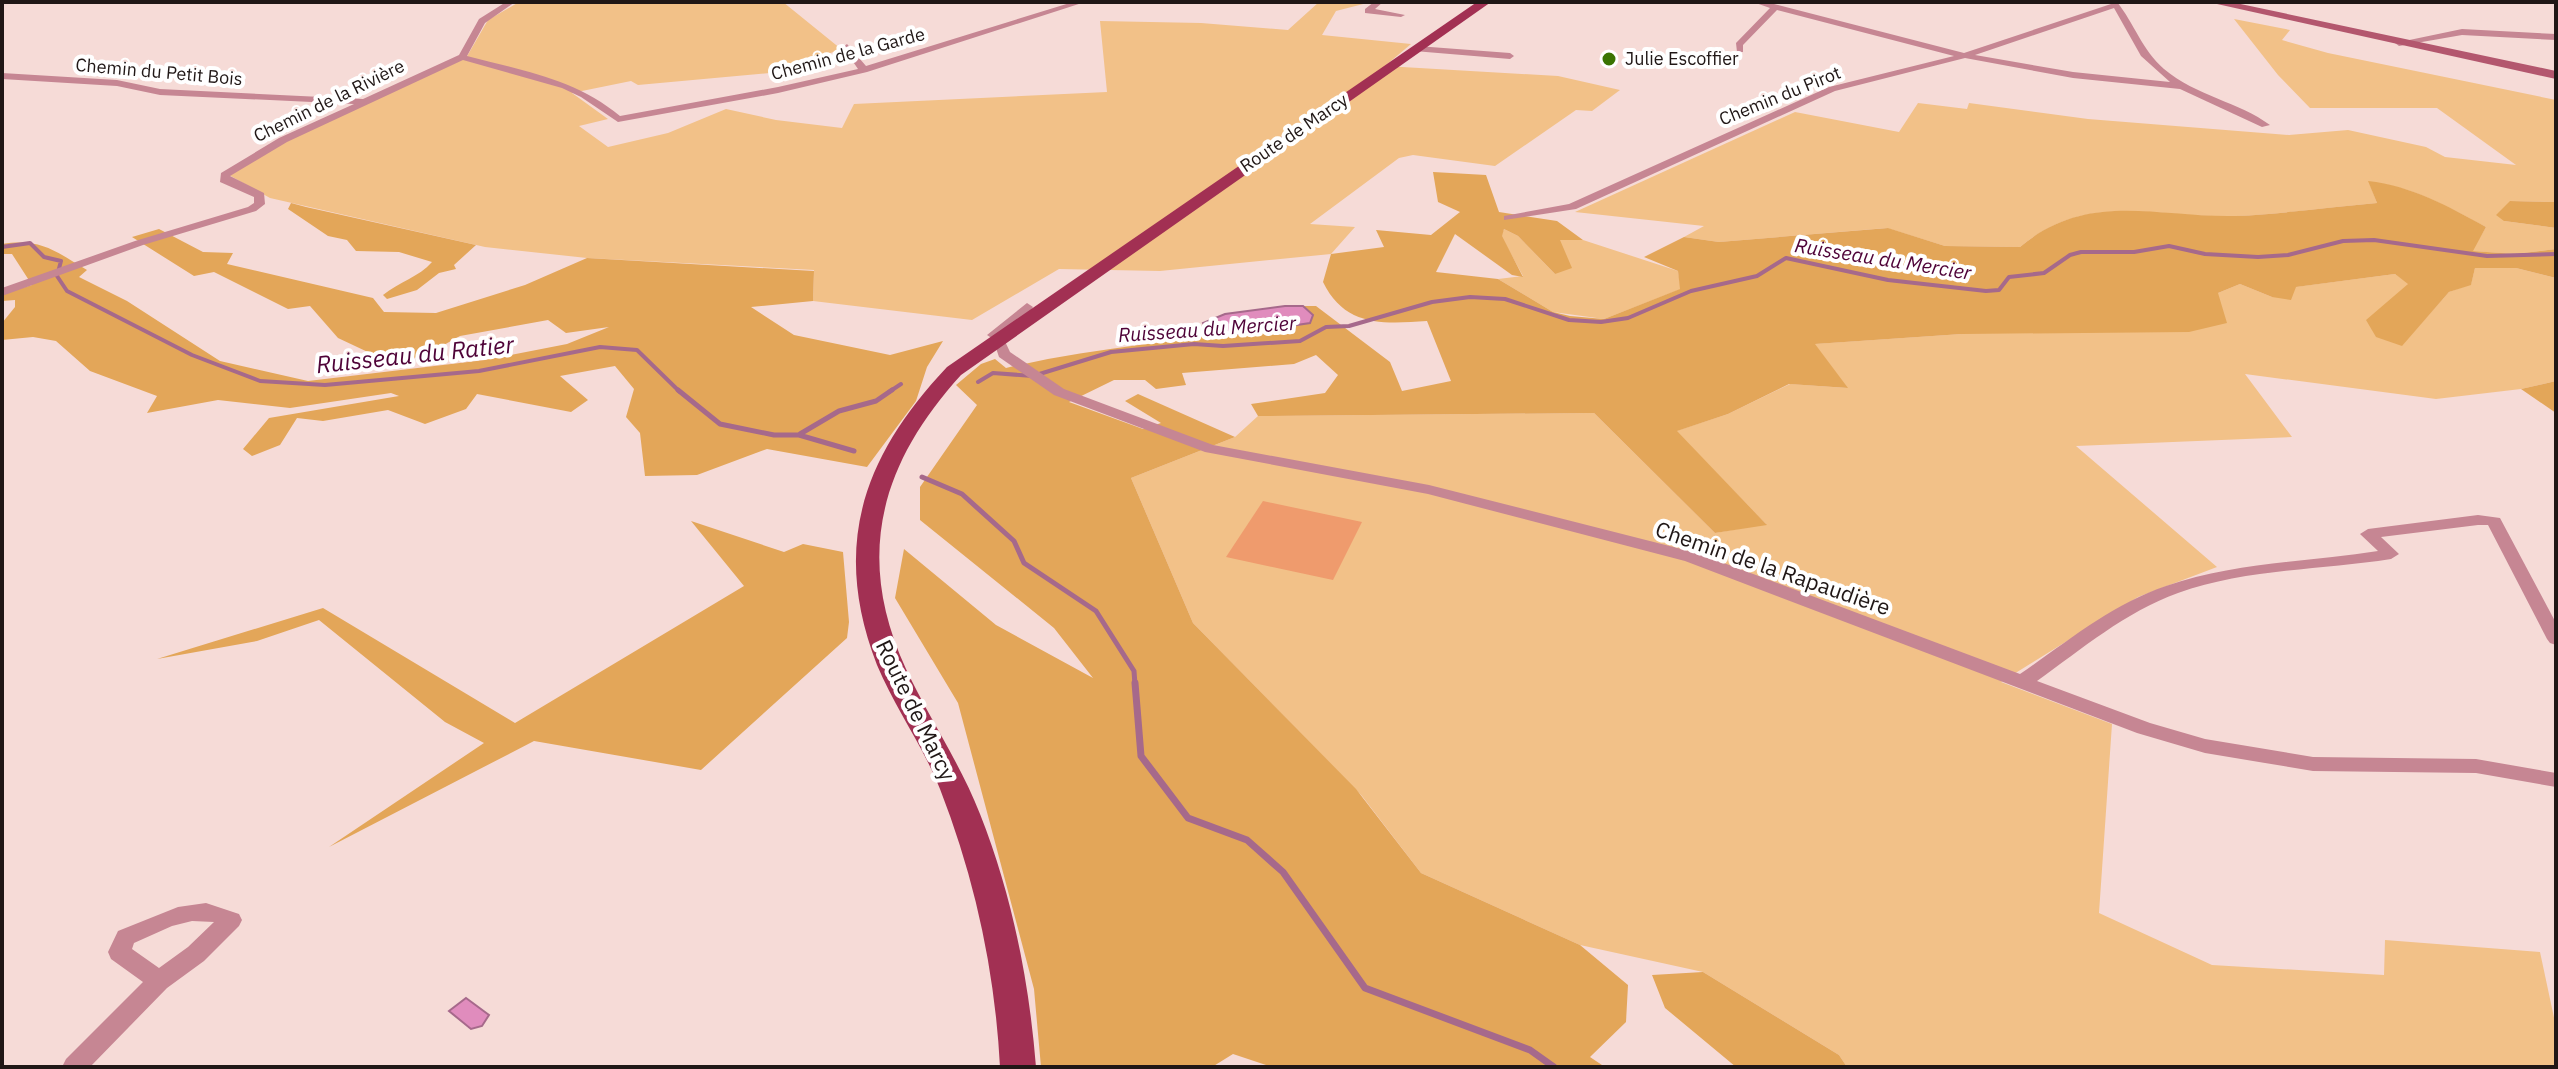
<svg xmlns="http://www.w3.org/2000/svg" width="2558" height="1069" font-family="'IBM Plex Sans',sans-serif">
	<rect width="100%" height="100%" fill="#f6dbd7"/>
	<path fill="#f2c188" d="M 519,2 L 783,2 L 841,49 L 780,72 L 638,85 L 631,81 L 572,93 L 608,119 L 579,126 L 608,147 L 668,133 L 726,109 L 776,120 L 842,128 L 854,104 L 1107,92 L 1100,21 L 1201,23 L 1288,30 L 1319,2 L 1371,2 L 1336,11 L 1322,35 L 1411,44 L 1385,66 L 1558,76 L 1620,90 L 1592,111 L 1576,110 L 1495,166 L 1413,155 L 1399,158 L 1310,224 L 1355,227 L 1331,254 L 1160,271 L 1059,269 L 972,320 L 813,301 L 814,270 L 587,258 L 485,247 L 270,198 L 229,175 L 285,140 L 466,58 L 488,20 Z
		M 2234,19 L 2290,30 L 2282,40 L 2328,53 L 2556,100 L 2556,202 L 2511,201 L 2504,221 L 2556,228 L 2556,249 L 2515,254 L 2472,251 L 2486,227 C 2448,207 2413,186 2369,182 L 2377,203 C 2331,207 2283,214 2237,216 C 2157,219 2088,190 2020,247 L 1945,246 L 1887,228 L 1719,242 L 1684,237 L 1704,226 L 1575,212 L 1795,112 L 1899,132 L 1918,103 L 1967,109 L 1969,103 L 2088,119 L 2289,135 L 2348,130 L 2426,147 L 2445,157 L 2516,165 L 2437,108 L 2310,108 L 2278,75 Z
		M 1504,229 L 1518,236 L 1555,274 L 1560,240 L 1583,240 L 1678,271 L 1681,289 L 1604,319 L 1553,312 L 1498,279 L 1523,276 L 1501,236 Z
		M 2475,268 L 2516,268 L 2556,278 L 2556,381 L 2521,389 L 2436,399 L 2245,374 L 2292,437 L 2076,446 L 2217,567 L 2138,597 L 2001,682 L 2112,724 L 2099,913 L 2212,965 L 2384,975 L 2385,940 L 2540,952 L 2556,1027 L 2556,1067 L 1847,1067 L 1839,1055 L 1703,972 L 1580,945 L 1421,873 L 1362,796 L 1193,623 L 1131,478 L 1235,437 L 1258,416 L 1594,413 L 1715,533 L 1766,524 L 1676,431 L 1728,414 L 1790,384 L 1847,388 L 1814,344 L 1962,334 L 2218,293 L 2240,284 L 2272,297 L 2295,287 L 2395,274 L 2408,283 L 2401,346 L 2449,292 L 2471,284 Z"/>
	<path fill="#e3a659" d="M 1433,172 L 1486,175 L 1499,212 L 1557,221 L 1583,240 L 1560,240 L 1572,268 L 1555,274 L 1518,236 L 1504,229 L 1502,236 L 1523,277 L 1512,275 L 1455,234 L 1436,272 L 1498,279 L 1553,312 L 1570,316 L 1604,319 L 1680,289 L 1678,271 L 1644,257 L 1684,237 L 1719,242 L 1888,228 L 1945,246 L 2020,247 C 2088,190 2156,218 2236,216 C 2283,214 2330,207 2377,203 L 2368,181 C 2412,186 2448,206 2486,227 L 2473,251 L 2515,254 L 2556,249 L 2556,278 L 2516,268 L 2475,268 L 2471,285 L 2449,292 L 2402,346 L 2376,337 L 2366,320 L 2408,284 L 2395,274 L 2296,287 L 2291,300 L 2272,297 L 2240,284 L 2218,293 L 2227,323 L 2189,332 L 1962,334 L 1815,344 L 1848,388 L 1789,384 L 1728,414 L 1677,431 L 1767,525 L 1715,533 L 1594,413 L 1258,416 L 1251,404 L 1325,393 L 1338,375 L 1316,355 L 1294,364 L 1182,373 L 1186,385 L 1156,389 L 1145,380 L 1114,380 L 1069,402 L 1143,429 L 1161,423 L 1125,401 L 1138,394 L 1235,437 L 1131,478 L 1193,623 L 1356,789 L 1421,873 L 1580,945 L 1628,985 L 1626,1022 L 1590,1057 L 1605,1067 L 1272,1067 L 1233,1054 L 1212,1067 L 1041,1067 L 1034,989 L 958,703 L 895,598 L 904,549 L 996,625 L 1093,678 L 1054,628 L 920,520 L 920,487 L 977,405 L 956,385 L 981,364 L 995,359 L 1006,368 C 1108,344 1212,341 1313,315 L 1303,306 L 1316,306 L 1390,362 L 1402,391 L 1451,381 L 1427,321 C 1383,324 1345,327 1323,282 L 1331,254 L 1384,247 L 1376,230 L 1431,235 L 1460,212 L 1438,202 Z
		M 2510,201 L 2556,202 L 2556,228 L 2504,221 L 2496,215 Z
		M 291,203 L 306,207 L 476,245 L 454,265 L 456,269 L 439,273 L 417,290 L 387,299 L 383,295 C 399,282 419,277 432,262 L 399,252 L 356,251 L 347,240 L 328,236 L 288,209 Z
		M 159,229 L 203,252 L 233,253 L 227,264 L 373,298 L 384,312 L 436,313 L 525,285 L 587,258 L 814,271 L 813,301 L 751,307 L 794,335 L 890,355 L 943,341 L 927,367 L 916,401 L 867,467 L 767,449 L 697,475 L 645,476 L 640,433 L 626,417 L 634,389 L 615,366 L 560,376 L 588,400 L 571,412 L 477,394 L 466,409 L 425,424 L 388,410 L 323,421 L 297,418 L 280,445 L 252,456 L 243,449 L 269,418 L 399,396 L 391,393 L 290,408 L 218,400 L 147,413 L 157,396 L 90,371 L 56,341 L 33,337 L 2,340 L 2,323 L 15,307 L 15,300 L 2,301 L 2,294 L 32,285 L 12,254 L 2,254 L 2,244 C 41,238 55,251 87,270 L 79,277 L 127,301 L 220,361 L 308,381 L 485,360 L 567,344 L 609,327 L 566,333 L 548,320 L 460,336 L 424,356 L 389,362 L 338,338 L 310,306 L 288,309 L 214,272 L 194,276 L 132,237 Z
		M 2556,381 L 2556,413 L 2521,389 Z
		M 691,521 L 784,552 L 803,544 L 843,552 L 849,622 L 847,638 L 701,770 L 534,741 L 329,847 L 484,743 L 445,722 L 319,620 L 257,641 L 157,659 L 323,608 L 515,723 L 744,586 Z
		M 1703,972 L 1839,1055 L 1847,1067 L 1736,1067 L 1665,1008 L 1652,975 Z"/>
	<path fill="#e08cbd" stroke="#a6698b" stroke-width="2" d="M 1285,306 L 1303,306 L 1313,315 L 1310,323 L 1209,338 L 1203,323 L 1225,314 Z
		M 466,998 L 489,1015 L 482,1026 L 471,1029 L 449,1011 Z"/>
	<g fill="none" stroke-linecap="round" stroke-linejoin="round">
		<path stroke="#a6698b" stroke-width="4" d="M 2,247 L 30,243 L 44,257 L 61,261 L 57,276 L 67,291 L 192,355 L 260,381 L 325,385 L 479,371 L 600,347 L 637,350 L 680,392
			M 978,382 L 993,373 L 1033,376 L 1111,352 L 1194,344 L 1223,346 L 1300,341 L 1326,327 L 1349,326 L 1432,302 L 1470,297 L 1505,299 L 1569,320 L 1601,322 L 1628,318 L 1691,291 L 1757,276 L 1786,258 L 1888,280 L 1986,291 L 1999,290 L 2009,277 L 2044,273 L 2070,255 L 2081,252 L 2134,252 L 2169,246 L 2205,254 L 2258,257 L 2288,255 L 2343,241 L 2374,240 L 2487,256 L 2556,254
			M 889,392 L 901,384"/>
		<path stroke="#a6698b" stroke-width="5" d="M 678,390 L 720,424 L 774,435 L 799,435 L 854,451
			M 800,434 L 839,411 L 876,401 L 892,390
			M 922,477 L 962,494 L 1014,541 L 1024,563 L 1096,611 L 1134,671 L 1135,685"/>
		<path stroke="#a6698b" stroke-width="7" d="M 1135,683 L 1141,756 L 1188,818 L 1247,840 L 1283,872 L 1365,988 L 1530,1050 L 1554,1067"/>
	</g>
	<path fill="#ef9b6d" d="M 1263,501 L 1362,522 L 1333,580 L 1226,557 Z"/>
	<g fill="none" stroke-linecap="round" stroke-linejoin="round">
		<path fill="#c68693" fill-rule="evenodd" d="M 506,2 L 515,2 L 485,23 L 467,56 C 521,70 576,79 620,116 L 778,87 L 858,69 L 843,47 L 847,44 L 866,66 L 1073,2 L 1085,2 L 867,72 L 778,93 L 618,122 L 581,97 L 562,88 L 463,60 L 287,142 L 230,176 L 264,193 L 265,204 L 256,211 L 143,245 L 2,296 L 2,288 L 135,241 L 248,207 L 254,203 L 254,197 L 220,182 L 221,173 L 279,138 L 354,104 L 160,95 L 117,86 L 2,79 L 2,73 L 117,80 L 160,89 L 363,99 L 459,55 L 479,19 Z
			M 1374,2 L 1383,2 L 1375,9 L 1405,15 L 1401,17 L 1365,13 L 1365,9 Z
			M 1530,2 L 1686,2 L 1682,4 L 1534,4 Z
			M 1753,2 L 1766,2 L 1964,53 L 2111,4 L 2109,2 L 2117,2 C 2134,23 2142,50 2164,69 C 2196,96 2239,102 2270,125 L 2262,127 L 2180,89 L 2073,78 L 1965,58 L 1835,91 L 1576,209 L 1504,220 L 1504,216 L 1569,204 L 1829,87 L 1954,56 L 1777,10 L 1743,45 L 1743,52 L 1737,52 L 1736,43 L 1770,8 ZM 2114,8 L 2141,56 L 2170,82 L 2073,72 L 1975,55 Z
			M 2462,29 L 2556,34 L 2556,40 L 2462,35 L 2399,46 L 2395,43 Z
			M 1417,46 L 1510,53 L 1514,56 L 1510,59 L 1414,51 L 1414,47 Z
			M 1027,303 L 1033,307 L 1031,310 L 1002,335 L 1010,352 L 1064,389 L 1213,445 L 1429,485 L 1697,553 L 2020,674 C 2067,642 2112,604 2166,586 C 2234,562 2308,562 2378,551 L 2360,534 L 2368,529 L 2478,515 L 2500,518 L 2556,623 L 2556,645 L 2550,643 L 2547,639 L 2488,525 L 2478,525 L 2381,537 L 2399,554 L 2391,559 C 2321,570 2245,569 2178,593 C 2125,612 2082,649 2037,681 L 2150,723 L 2205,739 L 2313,757 L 2476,759 L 2556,773 L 2556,787 L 2476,773 L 2313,771 L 2205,753 L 2137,733 L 1685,561 L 1428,494 L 1205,452 L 1054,395 L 999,357 L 993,339 L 987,335 Z
			M 206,903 L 239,914 L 242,920 L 239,926 L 204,961 L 167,988 L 90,1067 L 62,1067 L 66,1059 L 143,982 L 111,959 L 108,952 L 118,931 L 178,907 ZM 192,921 L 214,922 L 188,947 L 159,968 L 132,949 L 134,943 L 172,926 Z"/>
		<path fill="#b3576e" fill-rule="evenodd" d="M 2208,2 L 2231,2 L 2556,71 L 2556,79 Z"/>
		<path fill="#a23053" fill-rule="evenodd" d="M 1477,2 L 1491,2 L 961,375 C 881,463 854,556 906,669 C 929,718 960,763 980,814 C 1012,895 1029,980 1036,1067 L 1000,1067 C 995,971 975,879 940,789 C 923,746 895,708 877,665 C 831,546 863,456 947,367 Z"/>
	</g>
	<circle fill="#3a7302" stroke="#fff" stroke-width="3" cx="1609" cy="59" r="8"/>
	<g text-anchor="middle" stroke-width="8" stroke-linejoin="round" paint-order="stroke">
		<g font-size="18" fill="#201716" stroke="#fff">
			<text transform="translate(848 54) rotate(-15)" y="6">Chemin de la Garde</text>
			<text transform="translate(159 72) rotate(5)" y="6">Chemin du Petit Bois</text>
			<text transform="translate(1780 96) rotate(-22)" y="6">Chemin du Pirot</text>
			<text transform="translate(329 101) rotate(-26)" y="6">Chemin de la Rivière</text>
			<text transform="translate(1294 133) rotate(-34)" y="6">Route de Marcy</text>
		</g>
		<g font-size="18" fill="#201716" stroke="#fff" text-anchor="start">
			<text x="1625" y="65">Julie Escoffier</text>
		</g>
		<g font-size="20" font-style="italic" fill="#4f0338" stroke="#fff">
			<text transform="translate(1883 259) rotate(9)" y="7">Ruisseau du Mercier</text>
			<text transform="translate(1207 329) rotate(-4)" y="7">Ruisseau du Mercier</text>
		</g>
		<g font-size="22" fill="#201716" stroke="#fff">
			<text transform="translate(1773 568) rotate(19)" y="8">Chemin de la Rapaudière</text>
			<text transform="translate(916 710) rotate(64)" y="8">Route de Marcy</text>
		</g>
		<g font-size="24" font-style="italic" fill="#4f0338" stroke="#fff">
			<text transform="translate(415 355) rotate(-6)" y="8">Ruisseau du Ratier</text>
		</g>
	</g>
	<rect width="2558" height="1069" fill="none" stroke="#201716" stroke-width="8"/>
</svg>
